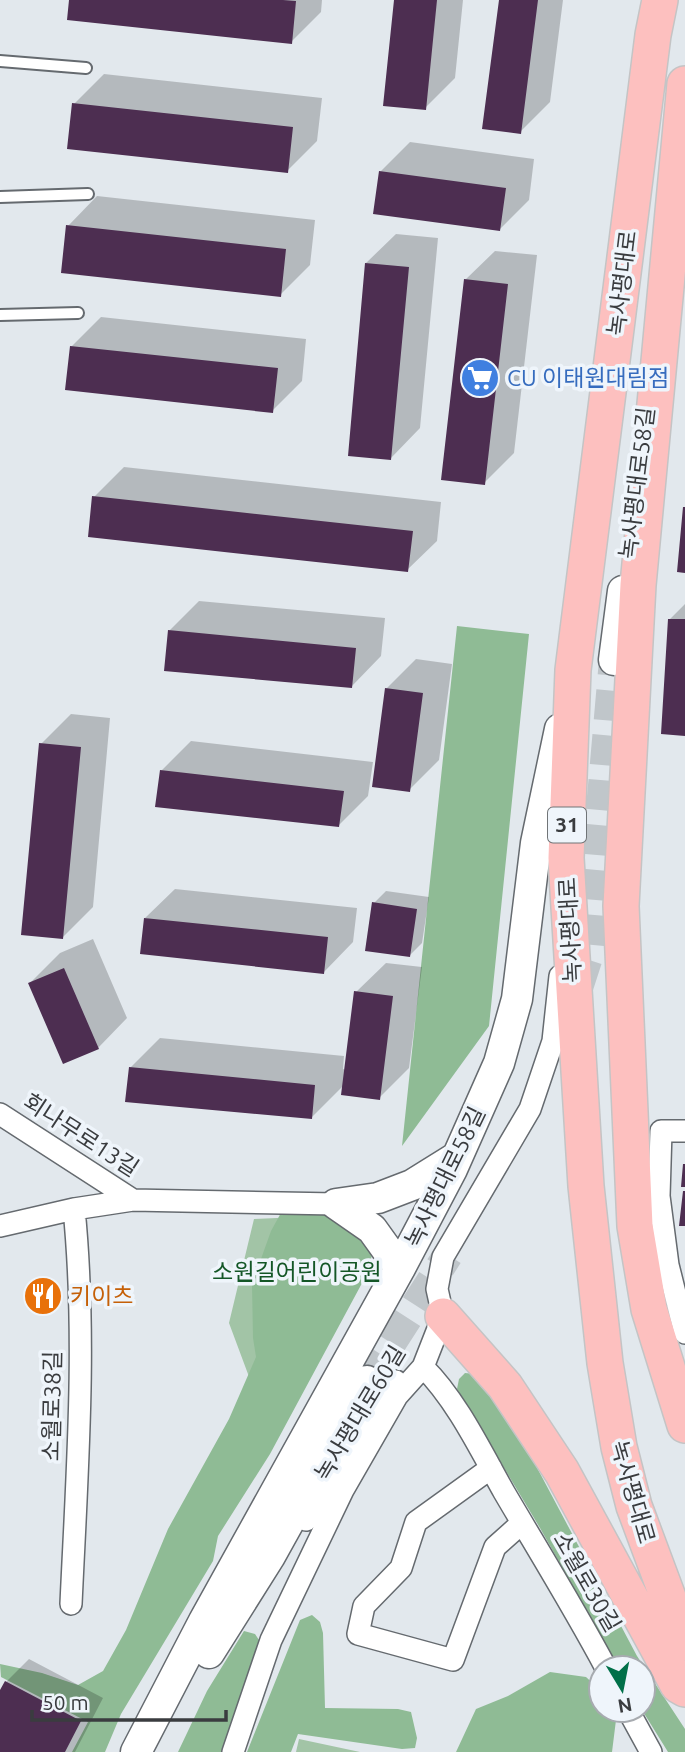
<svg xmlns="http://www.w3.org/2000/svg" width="685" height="1752" font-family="Ubuntu,'Noto Sans KR',sans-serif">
	<rect width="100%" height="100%" fill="#e2e8ed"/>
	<path fill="#a2c4a6" d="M 323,1216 L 270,1433 L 229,1323 L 254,1219 Z
		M 299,1739 L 360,1752 L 296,1752 Z"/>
	<path fill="#8fbb95" d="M 457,626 L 529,634 L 489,1026 L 402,1146 Z
		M 282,1211 L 332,1214 L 374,1246 L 368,1272 L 270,1454 L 218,1536 L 213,1561 L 121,1714 L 105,1752 L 72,1752 L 88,1722 L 1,1677 L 0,1664 L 42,1673 L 78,1685 L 103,1671 L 126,1630 L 168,1529 L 229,1419 L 256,1357 L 253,1338 L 252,1284 L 271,1231 Z
		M 465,1373 L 475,1374 L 517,1430 L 637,1656 L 685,1729 L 685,1752 L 668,1752 L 642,1710 L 643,1668 L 619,1668 L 540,1528 L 457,1389 L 459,1379 Z
		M 312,1615 L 320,1622 L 323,1633 L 325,1708 L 398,1709 L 411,1712 L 417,1738 L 415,1748 L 402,1749 L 298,1734 L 291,1752 L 247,1752 L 300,1620 Z
		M 244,1631 L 255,1634 L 261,1643 L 224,1752 L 178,1752 L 207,1691 Z
		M 550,1672 L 586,1677 L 601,1691 L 601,1710 L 613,1710 L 616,1720 L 612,1752 L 456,1752 L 476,1709 L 508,1696 Z"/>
	<path fill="#0003" d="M 71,0 L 322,0 L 321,12 L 291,42 Z
		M 396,0 L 463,0 L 455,78 L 425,108 Z
		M 501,0 L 563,0 L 550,102 L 520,132 Z
		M 104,74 L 322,98 L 317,141 L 287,171 L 74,104 Z
		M 410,142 L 534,159 L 529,200 L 499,230 L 380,172 Z
		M 97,196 L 315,220 L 310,265 L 280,295 L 68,226 Z
		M 396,234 L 438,238 L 420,428 L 391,458 L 366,263 Z
		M 495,251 L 537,255 L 514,453 L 484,483 L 465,280 Z
		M 101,317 L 306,339 L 302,381 L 272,411 L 71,347 Z
		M 124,467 L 441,502 L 437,541 L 407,570 L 94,497 Z
		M 199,601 L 385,618 L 381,656 L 352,686 L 169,631 Z
		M 685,604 L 685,734 L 670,619 Z
		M 416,659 L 452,664 L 439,760 L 409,790 L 386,689 Z
		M 71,714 L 110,718 L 93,907 L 63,937 L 41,744 Z
		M 191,741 L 373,762 L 368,796 L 339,825 L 161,771 Z
		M 175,889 L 357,908 L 353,942 L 324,972 L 145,918 Z
		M 386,891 L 429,897 L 422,943 L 410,955 L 374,903 Z
		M 93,939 L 127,1018 L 98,1048 L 30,983 L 60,953 Z
		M 386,963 L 422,967 L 409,1068 L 379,1098 L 344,1085 L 311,1118 L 130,1068 L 160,1038 L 344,1056 L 343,1069 L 346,1070 L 356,992 Z
		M 29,1659 L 103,1698 L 75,1752 L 0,1752 L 0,1694 L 6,1682 Z"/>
	<path fill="#4d2e51" d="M 69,0 L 283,0 L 296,1 L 292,44 L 67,20 Z
		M 394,0 L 437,0 L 426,110 L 383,106 Z
		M 499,0 L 538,0 L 521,134 L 482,129 Z
		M 72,103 L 293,127 L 288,173 L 67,149 Z
		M 379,171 L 506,188 L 500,231 L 373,214 Z
		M 66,225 L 286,249 L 281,297 L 61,273 Z
		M 365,263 L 409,267 L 391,460 L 348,456 Z
		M 464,279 L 508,284 L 485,485 L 441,480 Z
		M 70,346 L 278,368 L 273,413 L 65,390 Z
		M 92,496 L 413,531 L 408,572 L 88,537 Z
		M 683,507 L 685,507 L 685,573 L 677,572 Z
		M 668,619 L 685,619 L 685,736 L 661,734 Z
		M 168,630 L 356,648 L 352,688 L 164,671 Z
		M 385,688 L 423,693 L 410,792 L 372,787 Z
		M 39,743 L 81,747 L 63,939 L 21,935 Z
		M 160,770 L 344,791 L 339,827 L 155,807 Z
		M 372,902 L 417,909 L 410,957 L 365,951 Z
		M 144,918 L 328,937 L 324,974 L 140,954 Z
		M 64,968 L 99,1049 L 63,1064 L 28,983 Z
		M 354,991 L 393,996 L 380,1100 L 341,1095 Z
		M 129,1067 L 315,1085 L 312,1119 L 125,1102 Z
		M 683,1164 L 685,1164 L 685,1187 L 681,1187 Z
		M 683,1191 L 685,1191 L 685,1226 L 679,1226 Z
		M 5,1681 L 81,1721 L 65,1752 L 0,1752 L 0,1690 Z"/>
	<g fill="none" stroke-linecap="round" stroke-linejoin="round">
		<path stroke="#c0c6ca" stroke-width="30" stroke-dasharray="30 15" stroke-linecap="butt" d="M 578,988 L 588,957 L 614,660
			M 367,1381 L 448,1255"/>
		<defs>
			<path id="service" d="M 0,61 L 86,68
				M 0,197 L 88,194
				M 0,315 L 78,313"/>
			<path id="minor" d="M 0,1114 L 133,1200
				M 685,1131 L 661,1131 L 659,1196 L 668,1265 L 685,1333
				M 0,1226 L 74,1209 L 133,1200 L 336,1204
				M 423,1367 C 456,1399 481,1451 504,1492 C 538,1550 574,1608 606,1668
				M 491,1468 L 416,1522 L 401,1568 L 364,1606 L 358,1634 L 453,1660 L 495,1547 L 522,1523
				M 306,1520 L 387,1385 L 396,1381
				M 71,1604 C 77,1473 87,1340 74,1209
				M 628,1710 L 651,1752
				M 233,1752 L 271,1640 L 343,1490 L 397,1396 L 423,1367 L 443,1316 L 437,1289 L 443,1257 L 530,1109 L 553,1041 L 560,976"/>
			<path id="secondary" d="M 614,660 L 623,591
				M 400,1268 L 372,1229 L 336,1204 L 378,1198 L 412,1185 L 457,1157
				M 209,1653 L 270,1556 L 367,1381
				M 136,1752 L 204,1621 L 400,1268 L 452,1169 L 499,1063 L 517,999 L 536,843 L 560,729"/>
			<path id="primary" d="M 660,0 L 653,35 L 573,670 L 566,858 L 586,1186 L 605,1363 L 619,1447 L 634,1506 L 685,1643
				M 685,84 L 638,585 L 621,906 L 635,1226 L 649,1309 L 685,1425
				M 443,1316 L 505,1386 L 562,1472 L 678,1685 L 685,1689"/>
		</defs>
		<use href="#service" stroke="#656a6f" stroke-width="14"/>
		<use href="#minor" stroke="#656a6f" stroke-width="24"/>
		<use href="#secondary" stroke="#656a6f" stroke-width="33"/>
		<use href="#primary" stroke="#c4c4c5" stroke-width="38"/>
		<use href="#service" stroke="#fff" stroke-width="10"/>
		<use href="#minor" stroke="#fff" stroke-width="21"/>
		<use href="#secondary" stroke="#fff" stroke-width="30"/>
		<use href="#primary" stroke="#fdc0bf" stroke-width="35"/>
	</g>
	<defs>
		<symbol id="supermarket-disc" viewBox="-11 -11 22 22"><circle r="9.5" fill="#3f7fe0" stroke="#eff5fb"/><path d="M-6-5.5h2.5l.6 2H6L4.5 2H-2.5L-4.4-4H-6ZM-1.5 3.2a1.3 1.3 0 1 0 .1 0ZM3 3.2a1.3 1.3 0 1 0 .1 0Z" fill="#fff"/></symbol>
		<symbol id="restaurant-disc" viewBox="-11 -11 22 22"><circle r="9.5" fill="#e8710a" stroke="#eff5fb"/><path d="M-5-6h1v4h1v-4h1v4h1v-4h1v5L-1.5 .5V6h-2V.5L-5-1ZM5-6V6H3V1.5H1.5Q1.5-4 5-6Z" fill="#fff"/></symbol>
	</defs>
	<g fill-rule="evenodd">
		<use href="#supermarket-disc" x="458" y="356" width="44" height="44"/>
		<use href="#restaurant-disc" x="21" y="1274" width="44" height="44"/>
	</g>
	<g text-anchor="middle" stroke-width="7" stroke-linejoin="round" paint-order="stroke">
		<rect fill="#eff5fb" stroke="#707477" stroke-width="2" x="548" y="807.5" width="38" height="35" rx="5"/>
		<g font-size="21" font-weight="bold" fill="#3a3c3f">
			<text x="567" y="832">31</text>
		</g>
		<g font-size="23" fill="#3a3c3f" stroke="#eff5fb">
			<text transform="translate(622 283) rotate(-83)" y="8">녹사평대로</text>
			<text transform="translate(637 483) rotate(-83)" y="8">녹사평대로58길</text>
			<text transform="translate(570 930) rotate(-93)" y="8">녹사평대로</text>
			<text transform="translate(81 1135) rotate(33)" y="8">회나무로13길</text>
			<text transform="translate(445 1177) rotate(-64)" y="8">녹사평대로58길</text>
			<text transform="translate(52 1406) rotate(-89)" y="8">소월로38길</text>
			<text transform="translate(360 1413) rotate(-59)" y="8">녹사평대로60길</text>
			<text transform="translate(633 1492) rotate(74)" y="8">녹사평대로</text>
			<text transform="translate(587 1582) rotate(60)" y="8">소월로30길</text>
		</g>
		<g font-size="23" fill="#366cbe" stroke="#eff5fb" text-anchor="start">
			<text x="507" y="386">CU 이태원대림점</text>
		</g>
		<g font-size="23" fill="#145727" stroke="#eff5fb">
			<text x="297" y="1280">소원길어린이공원</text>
		</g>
		<g font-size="23" fill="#c56008" stroke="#eff5fb" text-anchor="start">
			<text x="70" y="1304">키이츠</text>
		</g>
	</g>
	<g transform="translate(622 1689) rotate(170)"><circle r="33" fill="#eff5fb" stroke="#a7abb0" stroke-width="2"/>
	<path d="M0-5L12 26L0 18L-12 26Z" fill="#017049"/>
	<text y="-10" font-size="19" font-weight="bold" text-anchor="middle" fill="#3a3c3f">N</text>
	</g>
	<path d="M32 1710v10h194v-10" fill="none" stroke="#3a3c3f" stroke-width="3.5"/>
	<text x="42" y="1710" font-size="21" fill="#3a3c3f" stroke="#eff5fb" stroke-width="5" paint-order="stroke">50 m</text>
</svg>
